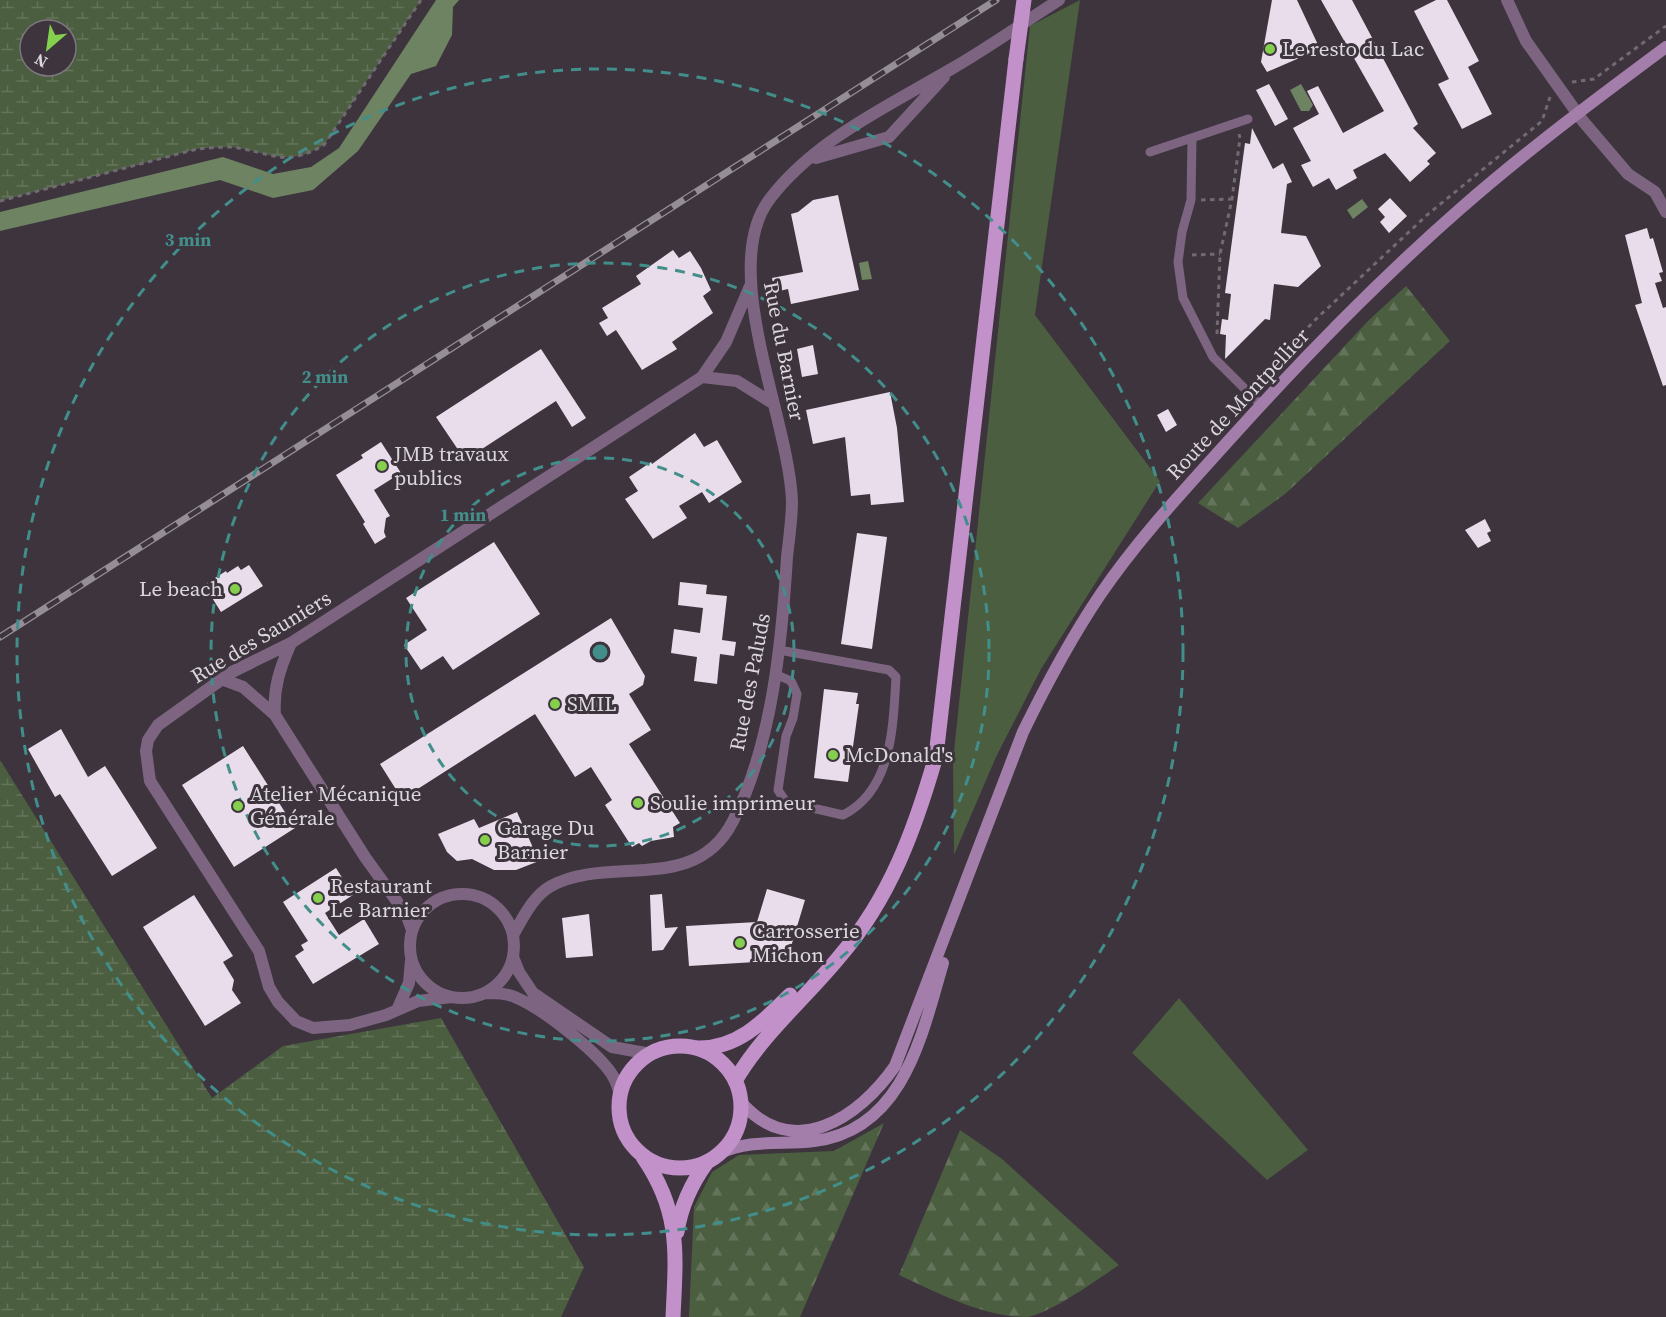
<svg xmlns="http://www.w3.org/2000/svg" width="1666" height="1317" font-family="'Source Serif 4',serif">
	<defs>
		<pattern id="forest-firs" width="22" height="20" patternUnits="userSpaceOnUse" patternTransform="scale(1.5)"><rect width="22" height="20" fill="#4b5e40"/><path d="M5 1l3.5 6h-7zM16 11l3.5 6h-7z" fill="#64745b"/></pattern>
		<pattern id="wetland-marsh" width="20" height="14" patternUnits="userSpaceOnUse" patternTransform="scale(1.5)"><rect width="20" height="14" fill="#4b5e40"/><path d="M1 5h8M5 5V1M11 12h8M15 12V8" fill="none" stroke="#64745b"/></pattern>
	</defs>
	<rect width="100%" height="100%" fill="#3d343e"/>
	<path fill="#4b5e40" d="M 1080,0 L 1035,315 L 1160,481 L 1041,669 L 996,757 L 954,855 L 953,761 L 1030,26 Z
		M 1179,998 L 1308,1150 L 1267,1180 L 1132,1053 Z"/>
	<path fill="url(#forest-firs)" d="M 1406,286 L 1450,341 L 1285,494 L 1238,528 L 1198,503 L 1368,321 Z
		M 884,1123 L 800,1317 L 689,1317 L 694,1207 L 712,1172 L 739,1155 L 834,1151 Z
		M 960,1130 L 1002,1159 L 1119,1265 C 1098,1279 1050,1314 1027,1317 C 983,1317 938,1293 899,1275 Z"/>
	<path fill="url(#wetland-marsh)" fill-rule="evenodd" d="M 0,0 L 421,0 L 324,145 C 283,169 270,151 230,147 C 219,147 207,148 197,149 L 0,201 ZM 30,30 L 66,30 L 66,66 L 30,66 Z
		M 0,760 L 212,1098 L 283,1046 L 441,1018 L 584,1267 L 561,1317 L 0,1317 Z"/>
	<path fill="#6e8362" d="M 436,0 L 459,0 L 453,7 L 452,35 L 436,66 L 411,74 L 358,151 L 313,190 L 273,198 L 220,180 L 0,231 L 0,212 L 223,157 L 273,174 L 311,167 L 339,148 Z
		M 1301,84 L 1313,105 L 1309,111 L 1301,111 L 1290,90 Z
		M 1362,199 L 1368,207 L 1353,219 L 1347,210 Z
		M 868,261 L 872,279 L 862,280 L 859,263 Z"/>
	<path fill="#e9ddeb" d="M 1272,0 L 1297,0 L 1320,49 L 1267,72 L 1261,62 Z
		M 1321,0 L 1352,0 L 1418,124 L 1413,128 L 1436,153 L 1427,161 L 1430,164 L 1410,182 L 1385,153 L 1353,170 L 1357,178 L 1336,190 L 1329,178 L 1313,187 L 1301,165 L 1311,161 L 1293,128 L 1319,114 L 1307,91 L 1318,86 L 1343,133 L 1384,111 Z
		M 1436,0 L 1447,0 L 1479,61 L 1468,67 L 1492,114 L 1462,129 L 1438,84 L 1449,79 L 1414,11 Z
		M 1269,84 L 1288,119 L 1275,126 L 1256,90 Z
		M 1252,128 L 1273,169 L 1283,163 L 1292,182 L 1287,184 L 1281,233 L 1306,236 L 1321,266 L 1298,287 L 1274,284 L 1270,320 L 1265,319 L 1225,359 L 1226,335 L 1220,334 L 1222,319 L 1228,320 L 1231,294 L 1225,293 L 1245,143 L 1250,144 Z
		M 838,195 L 859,290 L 791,304 L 788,289 L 775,292 L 772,278 L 803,272 L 791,214 L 798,212 L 813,200 Z
		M 1390,198 L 1407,216 L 1389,233 L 1380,222 L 1385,217 L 1378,209 Z
		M 1647,228 L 1650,239 L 1653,238 L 1663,272 L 1659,273 L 1662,281 L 1655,283 L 1663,308 L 1666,307 L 1666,385 L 1663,386 L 1635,305 L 1642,303 L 1625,235 Z
		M 673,250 L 679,258 L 690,251 L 701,268 L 711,290 L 703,296 L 713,313 L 672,342 L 677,349 L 642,370 L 616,330 L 607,336 L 599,323 L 608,318 L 602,308 L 641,284 L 636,276 Z
		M 813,345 L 818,374 L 802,377 L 797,349 Z
		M 541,349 L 586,418 L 572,427 L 556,401 L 465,460 L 436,417 Z
		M 890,392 L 897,428 L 904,502 L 871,505 L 870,494 L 851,496 L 845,437 L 813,444 L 806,410 Z
		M 1168,409 L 1177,425 L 1166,432 L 1157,415 Z
		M 695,433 L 704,447 L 717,440 L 742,482 L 709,503 L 702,492 L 679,506 L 687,518 L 653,539 L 625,499 L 638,491 L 629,477 L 651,462 L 652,464 Z
		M 381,442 L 401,473 L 374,490 L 390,516 L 386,518 L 384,532 L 386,537 L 375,544 L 363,524 L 365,522 L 336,475 L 363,458 L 361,455 Z
		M 1485,519 L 1491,531 L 1487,533 L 1491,541 L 1478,548 L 1465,530 Z
		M 857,533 L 887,537 L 872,649 L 841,644 Z
		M 494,542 L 540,614 L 453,670 L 443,656 L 421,670 L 404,645 L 427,630 L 406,598 Z
		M 249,565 L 263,586 L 221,612 L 204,585 L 226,571 L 227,573 L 238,566 L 241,570 Z
		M 680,582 L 707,585 L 706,594 L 727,596 L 722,640 L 736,642 L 734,656 L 720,654 L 717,684 L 694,681 L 697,657 L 671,653 L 674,629 L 700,633 L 703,608 L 678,605 Z
		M 611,618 L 645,676 L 643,685 L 629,694 L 651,730 L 629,744 L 680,823 L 673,827 L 674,837 L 651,841 L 642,846 L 639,843 L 632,847 L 605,805 L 612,800 L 591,767 L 575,777 L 535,714 L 402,799 L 380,764 Z
		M 824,689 L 858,693 L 856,704 L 859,704 L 848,782 L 814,778 Z
		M 61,729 L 88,777 L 105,766 L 157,848 L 112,876 L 60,794 L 55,797 L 28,749 Z
		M 243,746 L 295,828 L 234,867 L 182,785 Z
		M 517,812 L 539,861 L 516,870 L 494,870 L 472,859 L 457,861 L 447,852 L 438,834 L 474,819 L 479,828 Z
		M 336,868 L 353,895 L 325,913 L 339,935 L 364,919 L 379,944 L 313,984 L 295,956 L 304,950 L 301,945 L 308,941 L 283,902 Z
		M 767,889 L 805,900 L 787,960 L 689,966 L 686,926 L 757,922 Z
		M 662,894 L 665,928 L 678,927 L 663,950 L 652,951 L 650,895 Z
		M 194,895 L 233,956 L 223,962 L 234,980 L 232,990 L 241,1003 L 205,1026 L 143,927 Z
		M 589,914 L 593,956 L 566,958 L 562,918 Z"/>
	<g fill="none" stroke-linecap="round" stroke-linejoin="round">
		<path stroke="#726a73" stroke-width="3" stroke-dasharray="4.5 4.5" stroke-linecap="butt" d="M 1572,82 L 1594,79 L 1666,26
			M 1201,200 L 1232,199
			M 0,201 L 197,149 C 207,148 219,147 230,147 C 270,151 283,169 324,145 L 421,0
			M 1192,255 L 1220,254
			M 1217,334 L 1220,254 L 1232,199 L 1240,138 L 1239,134
			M 1269,375 L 1269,370 L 1314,321 L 1427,215 L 1542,121 L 1550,97"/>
		<path stroke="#7d6581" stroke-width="9" d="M 1192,138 L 1191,200 L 1182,232 L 1178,262 L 1183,298 L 1213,357 L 1261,405
			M 1150,152 L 1248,119
			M 775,674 L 791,681 L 797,694 L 793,718 L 786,736 L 778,790 L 786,802 L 843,815 C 893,790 893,725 896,677 L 889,670 L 779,650"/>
		<path stroke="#7d6581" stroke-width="12" d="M 1507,0 L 1526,41 L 1582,120 L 1628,174 L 1655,192 L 1666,212
			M 816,158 L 889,137 L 944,77
			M 702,377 L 737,381 L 774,404
			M 291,643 C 280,668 273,688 275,715 L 365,857 L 406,914 L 412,930
			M 224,680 L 243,687 L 275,715
			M410 946a52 52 0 1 1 104 0a52 52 0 1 1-104 0Z
			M 513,935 C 523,918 533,896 551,886 C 610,854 695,896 733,821 C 772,745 782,641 787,557 C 789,539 792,519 792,501 C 789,419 718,269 769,200 C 814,140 890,105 953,68 C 989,47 1023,23 1059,0
			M 513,957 L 519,972 L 533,993 L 612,1047 L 651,1054
			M 485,993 C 496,993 506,993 517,998 C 543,1009 595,1050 611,1073 C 616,1080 618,1087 620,1095
			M 452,997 L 418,1001 L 386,1015 L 350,1025 L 313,1028 L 296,1021 L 278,1002 L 269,987 L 259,951 L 150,781 L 146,751 L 148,740 L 158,725 L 232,672 L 291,643 L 702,377 L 726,342 L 750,286
			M 398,1008 L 409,983 L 411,960"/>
		<path stroke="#a47eab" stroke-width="12" d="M 741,1102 C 793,1162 859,1118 895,1066 L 1023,732 C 1046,685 1071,638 1100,595 C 1138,539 1186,488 1231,438 C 1303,358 1379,280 1460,209 C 1526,151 1596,99 1666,47
			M 720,1153 C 751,1139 781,1145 814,1141 C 904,1130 922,1034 943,963"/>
		<path stroke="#c291ca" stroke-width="15" d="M619 1107a61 61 0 1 1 122 0a61 61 0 1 1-122 0Z
			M 697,1048 C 737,1049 763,1022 790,995
			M 735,1081 C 763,1033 805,999 840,956 C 890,898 915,829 936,756 L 1016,59
			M 643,1157 C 681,1212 676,1253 673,1317
			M 677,1232 C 681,1205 691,1184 707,1162"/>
		<defs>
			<path id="rail" d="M 0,637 L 996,0"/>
		</defs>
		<use href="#rail" stroke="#958e96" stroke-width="7"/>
		<use href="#rail" stroke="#3d343e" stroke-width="4.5" stroke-dasharray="14" stroke-linecap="butt"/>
		<path stroke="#c291ca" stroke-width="15" d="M 1016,59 L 1024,0"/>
	</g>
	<g fill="none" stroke="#428e8a" stroke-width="3" stroke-dasharray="10 8">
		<circle cx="600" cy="652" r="194"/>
		<circle cx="600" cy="652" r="389"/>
		<circle cx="600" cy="652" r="583"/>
	</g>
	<g fill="#84cf4d" stroke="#3d343e" stroke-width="2">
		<circle cx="1270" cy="49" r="6"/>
		<circle cx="382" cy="466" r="6"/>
		<circle cx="235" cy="589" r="6"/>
		<circle cx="555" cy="704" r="6"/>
		<circle cx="833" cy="755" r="6"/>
		<circle cx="638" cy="803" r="6"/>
		<circle cx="238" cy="806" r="6"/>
		<circle cx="485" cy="840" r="6"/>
		<circle cx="318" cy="898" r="6"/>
		<circle cx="740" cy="943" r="6"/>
	</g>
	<g text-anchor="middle" stroke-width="6" stroke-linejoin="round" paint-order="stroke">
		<g font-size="21" fill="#dcd7dd" stroke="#3d343e" text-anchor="start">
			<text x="1282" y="56">Le resto du Lac</text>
			<text x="394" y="461">JMB travaux<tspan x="394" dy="24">publics</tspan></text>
			<text x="223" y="596" text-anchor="end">Le beach</text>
			<text x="567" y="711">SMIL</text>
			<text x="845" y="762">McDonald's</text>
			<text x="250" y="801">Atelier Mécanique<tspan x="250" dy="24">Générale</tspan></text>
			<text x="650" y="810">Soulie imprimeur</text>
			<text x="497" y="835">Garage Du<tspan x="497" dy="24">Barnier</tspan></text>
			<text x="330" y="893">Restaurant<tspan x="330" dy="24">Le Barnier</tspan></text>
			<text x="752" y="938">Carrosserie<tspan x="752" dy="24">Michon</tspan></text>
		</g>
		<g font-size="21" fill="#dcd7dd" stroke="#3d343e">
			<text transform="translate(784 351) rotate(79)" y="7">Rue du Barnier</text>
			<text transform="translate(1238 404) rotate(-47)" y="7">Route de Montpellier</text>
			<text transform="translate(261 637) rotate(-31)" y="7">Rue des Sauniers</text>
			<text transform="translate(750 682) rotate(-79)" y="7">Rue des Paluds</text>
		</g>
	</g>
	<circle cx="600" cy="652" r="9" fill="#428e8a" stroke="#3d343e" stroke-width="3"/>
	<g font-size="18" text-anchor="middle" font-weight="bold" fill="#428e8a" stroke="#3d343e" stroke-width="6" stroke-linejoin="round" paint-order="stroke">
		<text x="188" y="246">3 min</text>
		<text x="325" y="383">2 min</text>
		<text x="463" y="521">1 min</text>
	</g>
	<g transform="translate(48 48) rotate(209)"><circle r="28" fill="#3d343e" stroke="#7d757e" stroke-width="1.5"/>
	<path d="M0-4.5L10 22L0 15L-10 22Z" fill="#84cf4d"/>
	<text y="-9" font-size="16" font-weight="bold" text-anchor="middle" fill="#dcd7dd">N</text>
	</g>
</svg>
